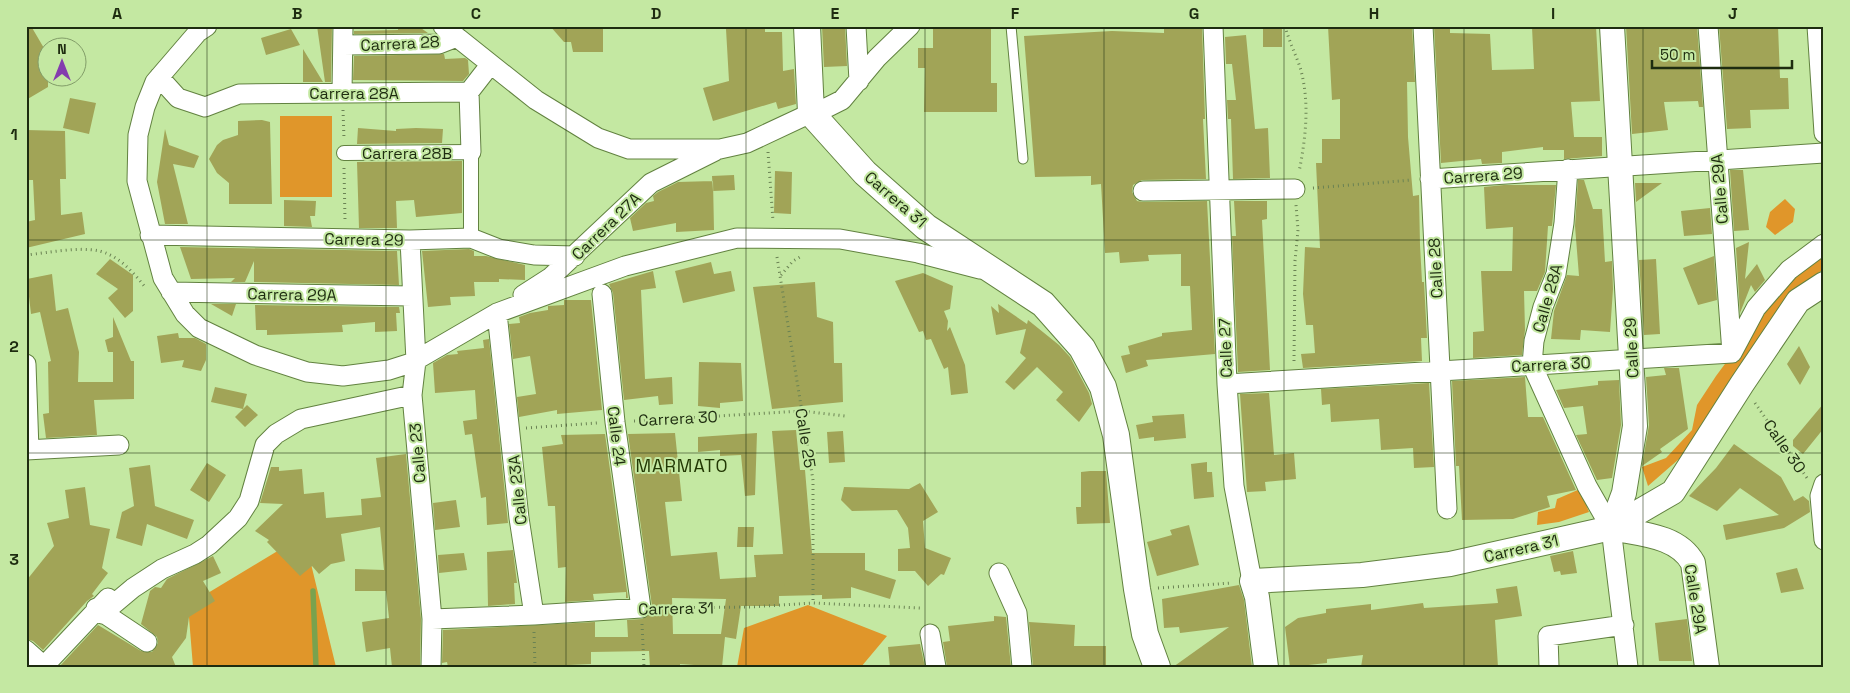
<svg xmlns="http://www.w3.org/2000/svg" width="1850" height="693" font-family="'Space Grotesk',sans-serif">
	<rect width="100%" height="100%" fill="#c4e8a2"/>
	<path fill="#e0962a" d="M 280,116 L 332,116 L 332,197 L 280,197 Z
		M 1785,199 L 1795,209 L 1793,222 L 1775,235 L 1766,227 L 1770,212 Z
		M 1824,250 L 1824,269 L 1812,277 L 1679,459 L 1648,486 L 1642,467 L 1666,458 L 1692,430 L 1697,405 L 1716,376 L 1780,290 Z
		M 1580,489 L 1589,512 L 1559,522 L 1537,525 L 1538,512 L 1555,508 L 1557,499 Z
		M 304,535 L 336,667 L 193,667 L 188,605 Z
		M 808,605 L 887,636 L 861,667 L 737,667 L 744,628 Z"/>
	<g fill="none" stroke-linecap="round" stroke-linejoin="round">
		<path stroke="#79a24e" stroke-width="5.5" d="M 313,591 L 316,667"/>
	</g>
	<path fill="#a1a457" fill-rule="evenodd" d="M 26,26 L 31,26 L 48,55 L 48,87 L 26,100 Z
		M 317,26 L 332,26 L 331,82 L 325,82 Z
		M 398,26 L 418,26 L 428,33 L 354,34 L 354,31 L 398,30 Z
		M 550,26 L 603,26 L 603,52 L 573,52 L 571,42 L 564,42 Z
		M 822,26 L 845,26 L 847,66 L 824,67 Z
		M 1164,26 L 1202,26 L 1205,119 L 1203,119 L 1206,179 L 1142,180 L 1133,185 L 1132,192 L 1137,201 L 1143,202 L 1207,201 L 1215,354 L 1146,360 L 1148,366 L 1126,373 L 1121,356 L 1130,354 L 1128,346 L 1162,336 L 1162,333 L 1192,330 L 1190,286 L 1181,286 L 1181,254 L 1148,255 L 1149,261 L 1120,263 L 1119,252 L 1105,253 L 1101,184 L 1091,185 L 1091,176 L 1035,177 L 1024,36 L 1112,31 L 1164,33 Z
		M 1263,26 L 1282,26 L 1282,47 L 1263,47 Z
		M 1328,26 L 1412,26 L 1415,82 L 1407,82 L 1408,137 L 1413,196 L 1419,195 L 1420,245 L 1422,282 L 1424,282 L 1427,338 L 1421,338 L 1422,361 L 1303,368 L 1301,354 L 1315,353 L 1313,325 L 1306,325 L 1303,294 L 1305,247 L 1320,248 L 1316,163 L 1322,163 L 1322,139 L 1340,139 L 1340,99 L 1332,100 Z
		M 1434,26 L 1450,26 L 1450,33 L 1490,34 L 1492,70 L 1534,69 L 1532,27 L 1596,26 L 1600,101 L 1571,102 L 1574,137 L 1602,137 L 1602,156 L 1564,159 L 1564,150 L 1543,150 L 1543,147 L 1502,152 L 1502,163 L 1482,164 L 1481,159 L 1441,163 Z
		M 1626,26 L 1697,26 L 1703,107 L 1699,107 L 1698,101 L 1664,102 L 1668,130 L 1632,134 Z
		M 1719,26 L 1778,26 L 1780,78 L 1788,78 L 1789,109 L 1750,110 L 1751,128 L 1727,129 Z
		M 991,27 L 991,83 L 997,83 L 997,112 L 924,112 L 925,68 L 918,68 L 918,48 L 933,48 L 933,28 Z
		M 765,28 L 765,32 L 782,32 L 783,71 L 794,69 L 796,104 L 778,109 L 776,102 L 713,121 L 703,88 L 729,81 L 726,29 Z
		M 291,29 L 300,45 L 266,55 L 261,38 Z
		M 1246,35 L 1255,129 L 1268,128 L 1270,178 L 1233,179 L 1231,119 L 1228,119 L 1227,100 L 1236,100 L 1232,64 L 1226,64 L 1225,37 Z
		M 303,49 L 323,82 L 303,82 Z
		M 444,54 L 445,59 L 465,58 L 468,60 L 469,74 L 463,81 L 353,80 L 354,56 Z
		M 70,98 L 96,103 L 89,134 L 63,128 Z
		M 262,120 L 270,122 L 272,204 L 229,204 L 229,183 L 217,173 L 209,159 L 217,145 L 223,140 L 238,135 L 238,121 Z
		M 358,128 L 396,131 L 396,129 L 416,128 L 443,129 L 442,143 L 357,144 Z
		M 165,129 L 169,145 L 199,156 L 194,168 L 173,164 L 188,224 L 165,224 L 157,182 Z
		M 26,130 L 65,131 L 66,179 L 60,179 L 61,215 L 82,212 L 85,234 L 26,248 L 26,222 L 35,220 L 33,180 L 27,180 Z
		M 462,161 L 462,213 L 416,217 L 414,200 L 396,201 L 397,228 L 359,228 L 357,162 Z
		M 1730,170 L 1743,170 L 1749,230 L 1734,231 Z
		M 775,171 L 792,172 L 791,214 L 774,213 Z
		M 734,175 L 735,190 L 713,191 L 712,176 Z
		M 1578,180 L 1584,180 L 1593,209 L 1602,209 L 1605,262 L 1612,261 L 1613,289 L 1610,332 L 1581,330 L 1580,340 L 1551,339 L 1554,311 L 1567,275 L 1579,276 L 1575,226 Z
		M 713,181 L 714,230 L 676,232 L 676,223 L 633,231 L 630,218 L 646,203 L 654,201 L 653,196 L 658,192 L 678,182 Z
		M 1635,183 L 1662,183 L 1636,202 Z
		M 1504,185 L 1556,185 L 1552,226 L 1548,226 L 1545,272 L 1537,291 L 1524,291 L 1525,330 L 1522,355 L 1473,358 L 1473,332 L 1484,331 L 1481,271 L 1512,271 L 1513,227 L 1486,229 L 1484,187 Z
		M 284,200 L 316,201 L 315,216 L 310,216 L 312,227 L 284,226 Z
		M 1234,201 L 1267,201 L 1267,219 L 1262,220 L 1270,370 L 1238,372 L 1232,236 L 1236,236 Z
		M 1710,208 L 1712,234 L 1684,236 L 1681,211 Z
		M 1749,242 L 1745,279 L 1757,264 L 1765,280 L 1755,292 L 1751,285 L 1740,313 L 1736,248 Z
		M 180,247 L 397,251 L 399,285 L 254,282 L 254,261 L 245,282 L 231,282 L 235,278 L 191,279 Z
		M 469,249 L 474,251 L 474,256 L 486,256 L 525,265 L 525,280 L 499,279 L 499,282 L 474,282 L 475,296 L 450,297 L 451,305 L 428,307 L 422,251 Z
		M 1714,256 L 1717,300 L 1698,305 L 1683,268 Z
		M 110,259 L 133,275 L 133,311 L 125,318 L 108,298 L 118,289 L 96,274 Z
		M 1656,259 L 1660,334 L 1644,335 L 1639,260 Z
		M 711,262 L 714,274 L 731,271 L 735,291 L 683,303 L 675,271 Z
		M 653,271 L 656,288 L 641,290 L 645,379 L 672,377 L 673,404 L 659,405 L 658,396 L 624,400 L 613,293 L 609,284 Z
		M 923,273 L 953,286 L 950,309 L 944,311 L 948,321 L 947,331 L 950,327 L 965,365 L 968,393 L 951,395 L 948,367 L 944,369 L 931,339 L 926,340 L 923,331 L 919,332 L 895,281 Z
		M 52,274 L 56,311 L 68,308 L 79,352 L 78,382 L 113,382 L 113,352 L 108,352 L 105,340 L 113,337 L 113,317 L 131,361 L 134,361 L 134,399 L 94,400 L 97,435 L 46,438 L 43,414 L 49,413 L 48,362 L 51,361 L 40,312 L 31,314 L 27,279 Z
		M 815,282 L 817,317 L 833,322 L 834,363 L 842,363 L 843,402 L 772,409 L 753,287 Z
		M 564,300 L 591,300 L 602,410 L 557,414 L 557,410 L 519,417 L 517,397 L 536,394 L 530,356 L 513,359 L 509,324 L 520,323 L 519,317 L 530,313 L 548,310 L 548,306 L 564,305 Z
		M 211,304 L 236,304 L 232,316 Z
		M 998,304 L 1027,324 L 1028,320 L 1059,345 L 1070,357 L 1089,393 L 1092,404 L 1079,422 L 1056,400 L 1063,392 L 1037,367 L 1014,390 L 1005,382 L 1026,358 L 1020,353 L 1026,329 L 996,335 L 991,306 L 999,313 Z
		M 255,305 L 399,307 L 400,313 L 396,313 L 397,331 L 375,332 L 375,322 L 342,325 L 343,332 L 267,335 L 267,330 L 256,330 Z
		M 178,333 L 179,338 L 195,338 L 206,344 L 206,360 L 201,371 L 182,367 L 184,360 L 161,363 L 157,336 Z
		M 489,339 L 508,523 L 487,525 L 486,497 L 481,498 L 472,434 L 465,435 L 463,421 L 477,419 L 475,390 L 435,393 L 433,363 L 447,355 L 458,354 L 457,351 L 484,348 L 483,340 Z
		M 1799,346 L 1810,367 L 1800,385 L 1787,364 Z
		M 699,362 L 741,363 L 743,401 L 720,403 L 720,408 L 698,406 Z
		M 1664,368 L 1679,368 L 1688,429 L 1660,449 L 1662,452 L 1642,466 L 1649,425 L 1646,377 L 1666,375 Z
		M 1525,377 L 1528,417 L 1543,417 L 1576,490 L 1547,496 L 1550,507 L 1513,519 L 1462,520 L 1459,466 L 1456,466 L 1452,381 Z
		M 1619,380 L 1621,425 L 1612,478 L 1597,480 L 1576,435 L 1587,434 L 1583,406 L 1564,408 L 1556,390 L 1598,385 L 1598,381 Z
		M 1429,383 L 1434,467 L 1414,468 L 1413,448 L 1381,450 L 1379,419 L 1331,422 L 1330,404 L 1322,405 L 1321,389 Z
		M 215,387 L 247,394 L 243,409 L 211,402 Z
		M 1269,393 L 1274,455 L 1294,453 L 1296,479 L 1265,482 L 1266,491 L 1247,492 L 1240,394 Z
		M 1824,403 L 1824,428 L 1803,454 L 1793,446 L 1793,440 Z
		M 247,405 L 258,415 L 245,427 L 235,417 Z
		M 1184,414 L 1186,438 L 1154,441 L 1154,437 L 1139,439 L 1136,425 L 1153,422 L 1152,416 Z
		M 796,430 L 800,470 L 805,470 L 812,553 L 865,553 L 865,570 L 896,580 L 890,599 L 851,587 L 851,598 L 822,599 L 822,595 L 779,596 L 779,606 L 741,606 L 736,639 L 725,637 L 722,667 L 680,664 L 680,667 L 650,667 L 649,651 L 591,652 L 591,664 L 569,665 L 569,667 L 448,667 L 447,662 L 442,663 L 443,630 L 595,622 L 595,637 L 628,637 L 627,620 L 642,619 L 651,613 L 652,606 L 628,434 L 675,433 L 682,501 L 665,502 L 671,556 L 717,552 L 720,579 L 756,577 L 754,555 L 783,554 L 772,431 ZM 672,598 L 726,599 L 721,634 L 673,634 Z
		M 843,431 L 845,462 L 829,463 L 827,432 Z
		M 757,433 L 755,495 L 745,496 L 741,455 L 720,456 L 720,450 L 698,452 L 698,437 Z
		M 605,434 L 628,598 L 626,598 L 626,592 L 593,594 L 594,600 L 565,602 L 566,567 L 558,568 L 555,506 L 548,506 L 542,447 L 563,444 L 561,435 Z
		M 1734,444 L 1781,477 L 1794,501 L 1803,496 L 1809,501 L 1810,512 L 1784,528 L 1726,540 L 1723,525 L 1779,515 L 1740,488 L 1717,511 L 1689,496 L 1716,468 Z
		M 406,454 L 421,619 L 420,666 L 392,667 L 390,648 L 366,652 L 362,622 L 389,618 L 386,591 L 355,591 L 355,569 L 384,570 L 380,527 L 341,534 L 345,561 L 331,564 L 319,574 L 312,566 L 300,576 L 267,542 L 269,540 L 255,531 L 283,504 L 260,503 L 271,467 L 279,467 L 279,471 L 302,469 L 304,494 L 324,492 L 326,518 L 362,515 L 361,499 L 381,497 L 376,458 Z
		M 1207,462 L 1207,472 L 1212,472 L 1214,497 L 1194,499 L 1191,464 Z
		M 207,463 L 226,475 L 209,502 L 190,490 Z
		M 150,465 L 155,506 L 194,520 L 187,539 L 147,524 L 142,546 L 116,538 L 122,512 L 134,506 L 129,468 Z
		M 1090,471 L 1106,471 L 1110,523 L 1077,524 L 1076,507 L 1081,507 L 1081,472 Z
		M 920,483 L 938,512 L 923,521 L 925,548 L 951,558 L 944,575 L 941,574 L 928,586 L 915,571 L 898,571 L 898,549 L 910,548 L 908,528 L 897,510 L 852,511 L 841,500 L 844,487 L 909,489 Z
		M 85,487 L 90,525 L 110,529 L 102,568 L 108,573 L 92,594 L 94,596 L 87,601 L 43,650 L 33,641 L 26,639 L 26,581 L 54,546 L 47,523 L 69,518 L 65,490 Z
		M 456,500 L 460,527 L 435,530 L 433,503 Z
		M 1189,525 L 1199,565 L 1157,576 L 1147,542 L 1172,535 L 1170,530 Z
		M 738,527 L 754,527 L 753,547 L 737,547 Z
		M 513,550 L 517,583 L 514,583 L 515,604 L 488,606 L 487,552 Z
		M 1573,551 L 1577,573 L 1561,575 L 1560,571 L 1554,572 L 1550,556 Z
		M 464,553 L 467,570 L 439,573 L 438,555 Z
		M 213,556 L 221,573 L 203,581 L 215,601 L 189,617 L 186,638 L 172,657 L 176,667 L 59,667 L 98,625 L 141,651 L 152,652 L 158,643 L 157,637 L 141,624 L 150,591 L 155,587 L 161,588 L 167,579 Z
		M 1797,568 L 1804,589 L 1781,593 L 1776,573 Z
		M 1239,585 L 1244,600 L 1252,667 L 1173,667 L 1229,627 L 1180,633 L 1179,627 L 1164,628 L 1162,599 Z
		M 1517,586 L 1522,616 L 1495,620 L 1498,667 L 1361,667 L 1363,655 L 1327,659 L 1327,663 L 1290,667 L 1285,627 L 1298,618 L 1326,613 L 1326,609 L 1371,604 L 1371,610 L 1423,603 L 1424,608 L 1498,603 L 1496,589 Z
		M 994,616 L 1006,617 L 1011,667 L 947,667 L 943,642 L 950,641 L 948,626 L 994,621 Z
		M 1687,619 L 1692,661 L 1659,661 L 1655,623 Z
		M 1029,622 L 1075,625 L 1074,646 L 1106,646 L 1106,667 L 1033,667 Z
		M 920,644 L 925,667 L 890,667 L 888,647 Z"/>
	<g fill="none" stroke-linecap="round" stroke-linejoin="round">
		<defs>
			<path id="service" d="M 1011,26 L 1023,159"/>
			<path id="pedestrian" d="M 344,153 L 471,152 L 471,238"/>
			<path id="minor" d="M 207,26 L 198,32 L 155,82 L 145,107 L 138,135 L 137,181 L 163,278 L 185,314 L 199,328 L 255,355 L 307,372 L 343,376 L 389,370 L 411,363 L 497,313 L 625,266 L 737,238 L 840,239 L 918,253 L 980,269
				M 443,26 L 536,100 L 598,138 L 629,149 L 720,149 L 747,143 L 811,113 L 828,107 L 842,100 L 877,58 L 910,26
				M 856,26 L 859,81
				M 1213,26 L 1227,384 L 1234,486 L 1252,581
				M 1423,26 L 1447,509
				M 1708,26 L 1732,353
				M 1817,26 L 1824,133
				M 343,45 L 439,44 L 457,37
				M 159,77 L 178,98 L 205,107 L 239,94 L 469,92
				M 342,92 L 343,26
				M 471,152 L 469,92 L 490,65
				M 1568,169 L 1564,223 L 1556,274 L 1543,307 L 1534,341 L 1532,365 L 1587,486 L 1611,528 L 1628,667
				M 1430,179 L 1824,153
				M 1143,191 L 1295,189
				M 150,235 L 410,240 L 471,238 L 499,249 L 534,255 L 575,256
				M 410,240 L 416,361 L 412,395 L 432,619 L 431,667
				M 171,292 L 412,296
				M 523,295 L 551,277 L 651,183 L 715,151
				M 497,313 L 519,518 L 534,615
				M 1732,353 L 1756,308 L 1789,270 L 1824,244
				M 26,364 L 29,450
				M 1227,384 L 1732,353
				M 26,450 L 119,445
				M 1824,484 L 1820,496 L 1824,540
				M 999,573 L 1017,613 L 1022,667
				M 96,608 L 147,642
				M 102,614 L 133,588 L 162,569 L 195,554 L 209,545 L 238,518 L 249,501 L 265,445 L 276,434 L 301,419 L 412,395
				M 432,619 L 534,615 L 641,608 L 615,422 L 602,294
				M 930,634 L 936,667
				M 26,650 L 45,667
				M 44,666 L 108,598
				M 1549,667 L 1548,636 L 1624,625"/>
			<path id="tertiary" d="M 1611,528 L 1624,493 L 1635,426 L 1612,26
				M 1611,528 C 1639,534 1678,535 1693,563 L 1707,667
				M 1266,667 L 1257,597 L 1252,581 L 1362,575 L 1450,564 L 1611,528 L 1673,492 L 1742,384 L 1798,301 L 1824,284"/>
			<path id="secondary" d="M 807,26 L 811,113 L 865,173 L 926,227 L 1043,304 L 1082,348 L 1103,387 L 1116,435 L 1137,589 L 1145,634 L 1157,667"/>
		</defs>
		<use href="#service" stroke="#628240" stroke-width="11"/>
		<use href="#pedestrian" stroke="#628240" stroke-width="16"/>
		<use href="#minor" stroke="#628240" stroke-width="21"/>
		<use href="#tertiary" stroke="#628240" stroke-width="26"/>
		<use href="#secondary" stroke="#628240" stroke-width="28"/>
		<path stroke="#6a8253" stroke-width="3" stroke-dasharray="1 4" stroke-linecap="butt" d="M 1285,26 C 1289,41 1295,53 1300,67 C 1310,101 1306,137 1299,172
			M 343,110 L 344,139
			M 768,152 L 773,221
			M 344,168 L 345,221
			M 1313,188 L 1412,180
			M 26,255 C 48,253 89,244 108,254 C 124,261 135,275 146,288
			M 777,257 L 813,480 L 813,603
			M 781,275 L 793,261 L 800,257
			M 1294,361 L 1295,261 L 1298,230 L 1296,205
			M 1755,403 L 1807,478
			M 634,421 L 802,411 L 845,416
			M 526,428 L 597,423
			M 1158,588 L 1232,583
			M 659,608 L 750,607 L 813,603 L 920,608
			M 642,624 L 644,667
			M 534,632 L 535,667"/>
		<use href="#service" stroke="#fff" stroke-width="9"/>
		<use href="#pedestrian" stroke="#fff" stroke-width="14"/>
		<use href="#minor" stroke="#fff" stroke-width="19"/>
		<use href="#tertiary" stroke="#fff" stroke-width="24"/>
		<use href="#secondary" stroke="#fff" stroke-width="26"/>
	</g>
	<path fill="none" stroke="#1e2c10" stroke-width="1" stroke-opacity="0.55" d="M 207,26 L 207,667M 386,26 L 386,667M 566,26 L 566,667M 746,26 L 746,667M 925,26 L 925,667M 1104,26 L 1104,667M 1284,26 L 1284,667M 1464,26 L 1464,667M 1643,26 L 1643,667M 26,240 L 1824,240M 26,453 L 1824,453"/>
	<g text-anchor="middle" stroke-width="4" stroke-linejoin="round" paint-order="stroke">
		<g font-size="16" fill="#1e2c10" stroke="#c4e8a2">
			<text transform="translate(400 43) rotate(-3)" y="6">Carrera 28</text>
			<text x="354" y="99">Carrera 28A</text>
			<text x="407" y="159">Carrera 28B</text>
			<text transform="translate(1483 175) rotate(-4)" y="6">Carrera 29</text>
			<text transform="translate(1719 189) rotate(-95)" y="6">Calle 29A</text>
			<text transform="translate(896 199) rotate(41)" y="6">Carrera 31</text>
			<text transform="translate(606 226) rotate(-44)" y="6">Carrera 27A</text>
			<text transform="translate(364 239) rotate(1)" y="6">Carrera 29</text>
			<text transform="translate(1435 268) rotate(-93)" y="6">Calle 28</text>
			<text transform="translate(292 294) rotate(1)" y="6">Carrera 29A</text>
			<text transform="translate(1547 298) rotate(-74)" y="6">Calle 28A</text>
			<text transform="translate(1225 348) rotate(-92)" y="6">Calle 27</text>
			<text transform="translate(1631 348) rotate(-93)" y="6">Calle 29</text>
			<text transform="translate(1551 364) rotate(-3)" y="6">Carrera 30</text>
			<text transform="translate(678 418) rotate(-3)" y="6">Carrera 30</text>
			<text transform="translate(617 436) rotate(83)" y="6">Calle 24</text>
			<text transform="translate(806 438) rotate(81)" y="6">Calle 25</text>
			<text transform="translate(1785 446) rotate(55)" y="6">Calle 30</text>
			<text transform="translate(417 453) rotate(-95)" y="6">Calle 23</text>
			<text transform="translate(517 490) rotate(-96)" y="6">Calle 23A</text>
			<text transform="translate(1521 548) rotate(-13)" y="6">Carrera 31</text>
			<text transform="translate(1696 599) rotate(81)" y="6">Calle 29A</text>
			<text transform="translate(676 608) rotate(-1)" y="6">Carrera 31</text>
		</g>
		<g font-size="18" letter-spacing="1" fill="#223804" stroke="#c4e8a2">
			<text x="682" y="472">MARMATO</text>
		</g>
	</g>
	<rect width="1850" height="693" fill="none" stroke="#c4e8a2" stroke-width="55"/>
	<g transform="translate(62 62)"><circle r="24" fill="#c4e8a2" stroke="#829d68"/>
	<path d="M0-4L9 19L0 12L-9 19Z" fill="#843cae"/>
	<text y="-8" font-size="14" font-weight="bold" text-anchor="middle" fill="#1e2c10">N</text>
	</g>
	<path d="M1652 60v8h140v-8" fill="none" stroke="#1e2c10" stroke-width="2.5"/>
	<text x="1660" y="60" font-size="15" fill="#1e2c10" stroke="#c4e8a2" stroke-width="4" paint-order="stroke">50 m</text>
	<rect x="28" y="28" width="1794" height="638" fill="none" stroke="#1e2c10" stroke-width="2"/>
	<g font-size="16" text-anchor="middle" font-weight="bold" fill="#1e2c10">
		<text x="117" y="19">A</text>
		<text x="297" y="19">B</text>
		<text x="476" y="19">C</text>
		<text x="656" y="19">D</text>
		<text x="835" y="19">E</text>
		<text x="1015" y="19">F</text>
		<text x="1194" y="19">G</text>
		<text x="1374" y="19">H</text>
		<text x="1553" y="19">I</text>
		<text x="1733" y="19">J</text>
		<text x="14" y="140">1</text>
		<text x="14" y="352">2</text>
		<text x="14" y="565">3</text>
	</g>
</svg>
